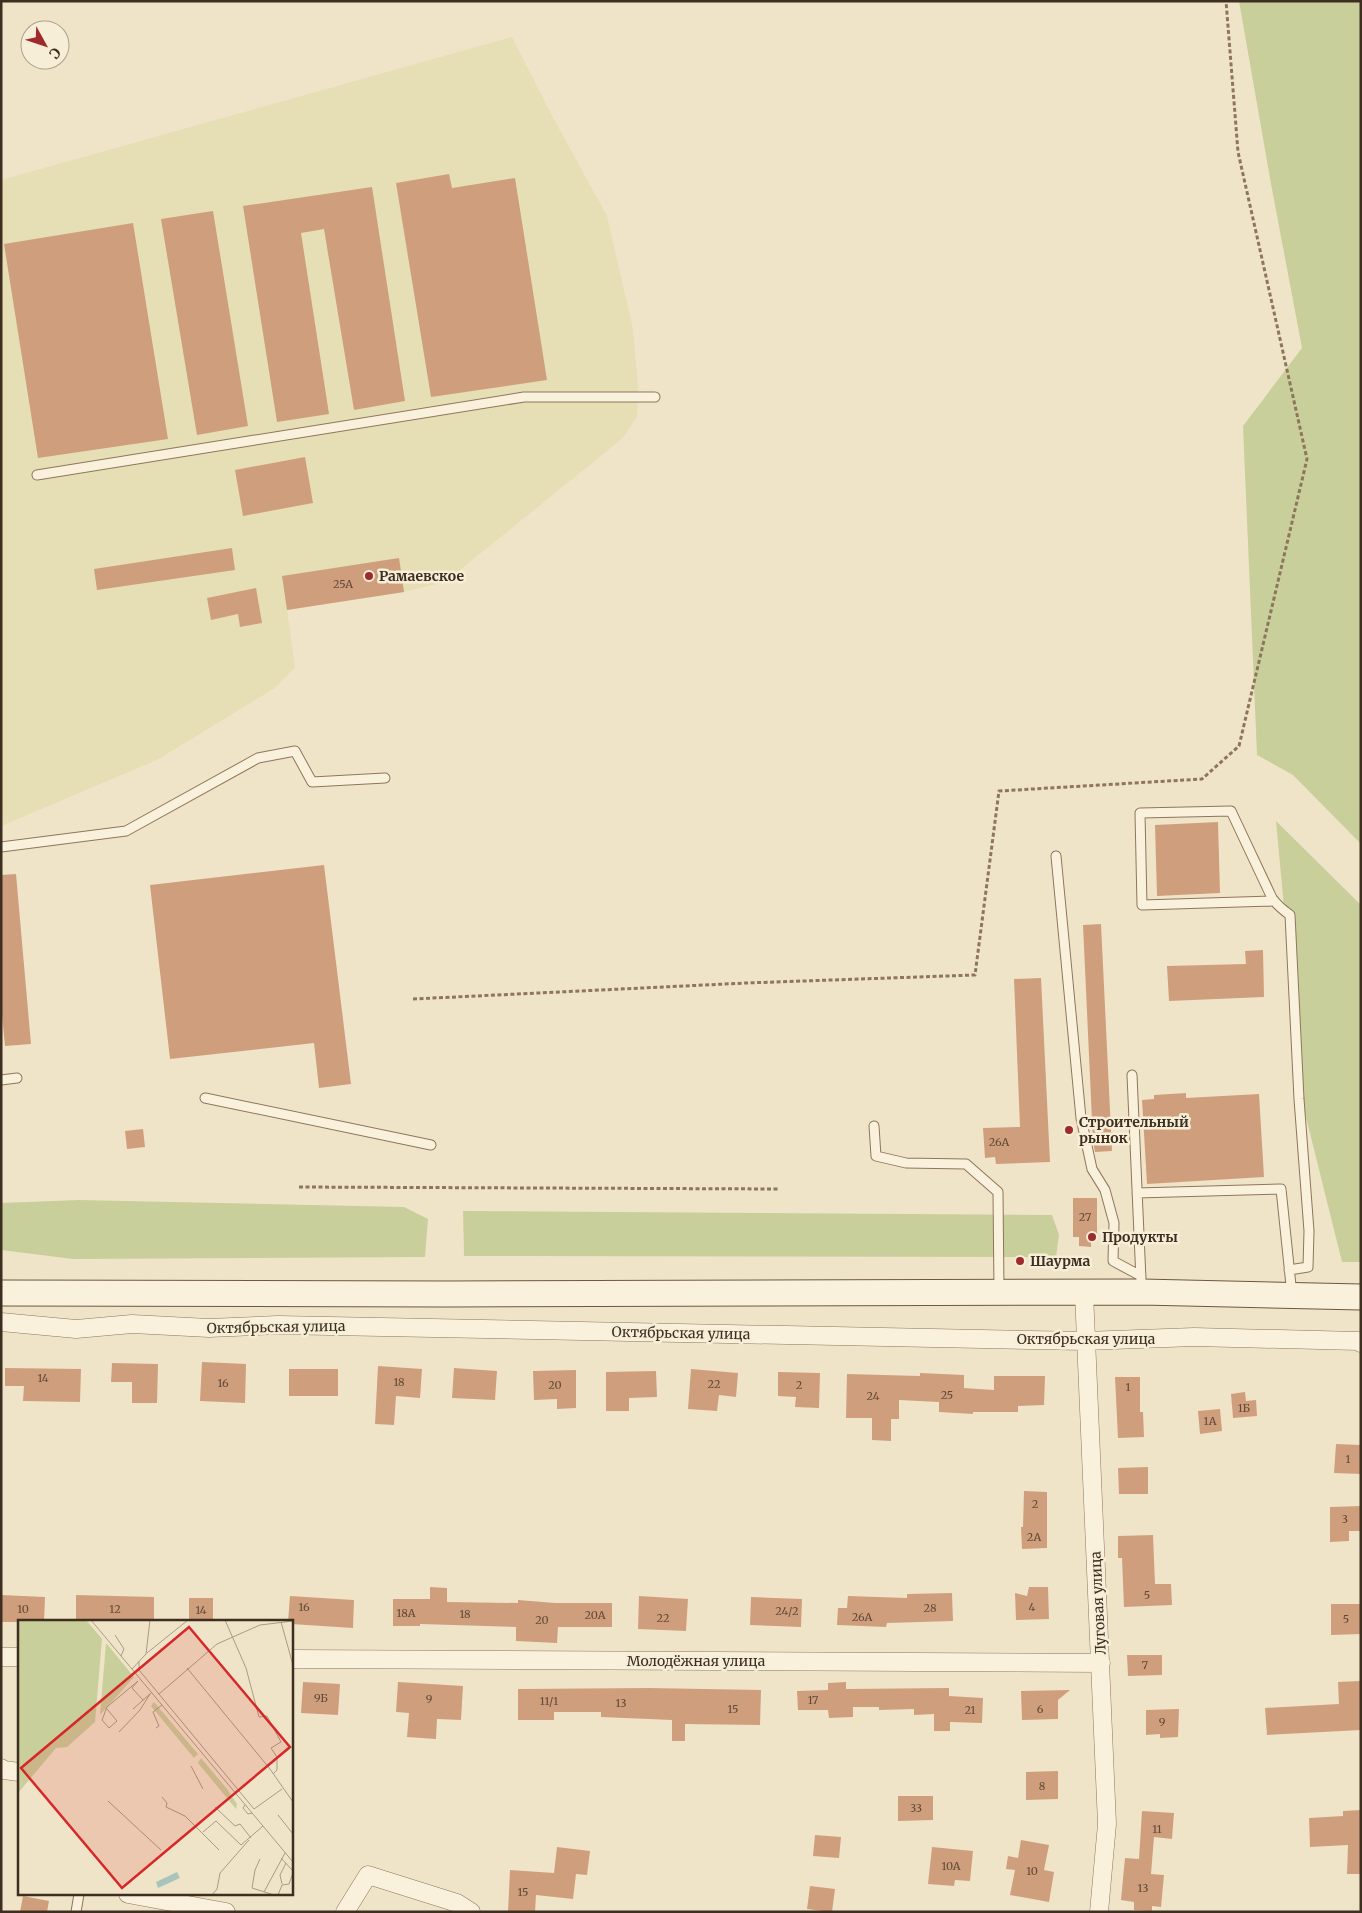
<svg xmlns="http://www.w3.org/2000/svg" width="1362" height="1913" font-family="Merriweather,serif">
	<rect width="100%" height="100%" fill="#f0e4c8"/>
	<path fill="#e6deb5" d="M 512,37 L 551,114 L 607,216 L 633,329 L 638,387 L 637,416 L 623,438 L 445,582 L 404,592 L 287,610 L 295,668 L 275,688 L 157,760 L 1,826 L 1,180 Z"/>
	<path fill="#c9cf9b" d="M 1239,1 L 1361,1 L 1361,844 L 1293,775 L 1257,755 L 1243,426 L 1302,348 L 1271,184 Z
		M 1276,821 L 1361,905 L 1361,1262 L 1342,1262 L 1302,1101 Z
		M 79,1200 L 404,1207 L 428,1219 L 425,1257 L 73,1259 L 1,1250 L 1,1203 Z
		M 463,1211 L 1052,1215 L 1059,1235 L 1056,1257 L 464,1256 Z"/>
	<path fill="#cf9f7d" d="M 449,174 L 452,188 L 515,178 L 547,380 L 431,397 L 396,183 Z
		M 372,187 L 405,401 L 354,410 L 324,229 L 301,233 L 329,414 L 277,422 L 243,206 Z
		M 213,211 L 248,426 L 197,435 L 161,219 Z
		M 133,223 L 168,439 L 38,458 L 4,244 Z
		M 305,457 L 313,503 L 243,516 L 235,470 Z
		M 232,548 L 235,570 L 97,590 L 94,569 Z
		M 399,558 L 404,592 L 287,610 L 282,576 Z
		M 256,588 L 262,623 L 240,627 L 238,614 L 211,620 L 207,598 Z
		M 1218,822 L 1220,893 L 1157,896 L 1155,825 Z
		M 324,865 L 351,1084 L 319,1088 L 314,1043 L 170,1059 L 150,885 Z
		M 16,874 L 31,1044 L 5,1046 L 1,1004 L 1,875 Z
		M 1101,924 L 1112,1151 L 1095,1152 L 1093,1142 L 1083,925 Z
		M 1263,950 L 1264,997 L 1169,1001 L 1167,966 L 1246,964 L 1245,951 Z
		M 1041,978 L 1050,1162 L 996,1164 L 995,1157 L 985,1158 L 983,1128 L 1020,1127 L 1014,979 Z
		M 1186,1093 L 1186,1098 L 1259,1094 L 1264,1177 L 1147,1184 L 1142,1100 L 1154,1099 L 1154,1095 Z
		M 143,1129 L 145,1147 L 127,1149 L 125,1131 Z
		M 1073,1198 L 1097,1198 L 1097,1237 L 1091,1237 L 1091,1247 L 1079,1246 L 1079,1237 L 1073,1237 Z
		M 202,1362 L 246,1364 L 245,1403 L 200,1401 Z
		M 112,1363 L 158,1364 L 157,1403 L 132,1403 L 132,1382 L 111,1382 Z
		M 378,1366 L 422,1369 L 420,1398 L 396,1396 L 394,1425 L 375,1424 Z
		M 5,1368 L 81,1369 L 80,1402 L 23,1401 L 24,1386 L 5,1386 Z
		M 454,1368 L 497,1371 L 495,1400 L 452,1398 Z
		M 289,1369 L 338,1369 L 338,1396 L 289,1396 Z
		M 691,1369 L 738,1373 L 736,1397 L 719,1395 L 717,1411 L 688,1409 Z
		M 576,1370 L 576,1408 L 557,1409 L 557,1399 L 534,1400 L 533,1371 Z
		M 656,1371 L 657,1397 L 629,1398 L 629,1411 L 606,1411 L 606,1372 Z
		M 778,1372 L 820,1373 L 819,1408 L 795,1407 L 796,1397 L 778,1396 Z
		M 920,1373 L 964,1375 L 964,1388 L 994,1390 L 994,1376 L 1045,1376 L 1044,1405 L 1018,1406 L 1018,1412 L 973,1412 L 973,1414 L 939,1412 L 939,1402 L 899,1400 L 899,1419 L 891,1419 L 891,1441 L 872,1440 L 872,1418 L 846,1418 L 847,1374 L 920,1376 Z
		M 1115,1377 L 1140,1377 L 1140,1412 L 1143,1412 L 1144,1437 L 1118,1438 Z
		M 1245,1392 L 1246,1401 L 1256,1400 L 1257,1416 L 1233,1418 L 1231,1394 Z
		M 1220,1409 L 1222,1431 L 1200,1434 L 1198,1411 Z
		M 1336,1444 L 1361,1445 L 1361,1474 L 1334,1473 Z
		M 1148,1467 L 1148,1494 L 1119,1494 L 1118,1468 Z
		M 1024,1491 L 1047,1492 L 1047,1548 L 1022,1549 L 1021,1527 L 1023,1527 Z
		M 1361,1506 L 1361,1531 L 1349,1531 L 1349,1541 L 1330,1542 L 1330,1507 Z
		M 1153,1535 L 1155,1584 L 1171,1584 L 1172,1605 L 1124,1607 L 1122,1558 L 1118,1558 L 1118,1536 Z
		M 430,1587 L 447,1588 L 447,1602 L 518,1603 L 518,1600 L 555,1603 L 612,1603 L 612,1627 L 558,1627 L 557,1643 L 516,1641 L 516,1627 L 420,1624 L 420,1626 L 393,1626 L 393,1599 L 430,1599 Z
		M 1029,1587 L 1048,1587 L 1049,1619 L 1016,1620 L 1015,1593 L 1027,1596 Z
		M 952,1593 L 953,1621 L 887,1623 L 886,1627 L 837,1625 L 838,1608 L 847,1608 L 848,1596 L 907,1598 L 907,1594 Z
		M 1,1595 L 45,1597 L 44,1622 L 1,1622 Z
		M 76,1595 L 154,1597 L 154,1622 L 76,1621 Z
		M 290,1596 L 354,1600 L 353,1628 L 291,1624 L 291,1622 L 288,1622 Z
		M 639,1596 L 688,1599 L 686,1631 L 638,1629 Z
		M 751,1597 L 802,1599 L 801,1627 L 750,1625 Z
		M 189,1598 L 213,1598 L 213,1622 L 189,1622 Z
		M 1331,1604 L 1361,1604 L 1361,1634 L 1331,1635 Z
		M 1127,1655 L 1162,1655 L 1162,1675 L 1128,1676 Z
		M 1361,1681 L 1361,1730 L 1267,1735 L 1265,1708 L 1339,1704 L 1338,1682 Z
		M 303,1682 L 340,1684 L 338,1715 L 301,1713 Z
		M 398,1682 L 463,1686 L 461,1720 L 437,1719 L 436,1739 L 407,1737 L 409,1713 L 396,1712 Z
		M 846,1682 L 846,1689 L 949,1688 L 949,1696 L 983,1698 L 982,1723 L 950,1722 L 950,1731 L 934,1731 L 934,1714 L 914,1715 L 914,1709 L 879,1710 L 879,1707 L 853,1707 L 853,1717 L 829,1718 L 828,1710 L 798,1710 L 797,1691 L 828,1690 L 828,1683 Z
		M 649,1688 L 761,1690 L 760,1725 L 685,1724 L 685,1741 L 672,1741 L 672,1720 L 601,1717 L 601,1712 L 554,1712 L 554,1720 L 518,1720 L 518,1689 Z
		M 1070,1690 L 1058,1700 L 1058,1719 L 1022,1720 L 1021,1691 Z
		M 1179,1709 L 1178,1737 L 1160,1738 L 1160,1734 L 1146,1735 L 1146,1710 Z
		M 1058,1771 L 1058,1799 L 1026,1800 L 1026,1772 Z
		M 898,1796 L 933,1796 L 933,1820 L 898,1821 Z
		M 1361,1810 L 1361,1874 L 1347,1874 L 1348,1845 L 1310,1847 L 1309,1818 L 1343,1816 L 1343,1811 Z
		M 1142,1811 L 1174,1813 L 1172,1839 L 1154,1837 L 1151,1874 L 1164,1875 L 1161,1907 L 1152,1906 L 1152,1911 L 1134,1910 L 1134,1902 L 1121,1900 L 1125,1858 L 1139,1859 Z
		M 815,1835 L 841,1837 L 839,1858 L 813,1856 Z
		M 1021,1840 L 1049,1845 L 1044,1870 L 1054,1872 L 1049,1902 L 1010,1895 L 1015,1870 L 1006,1869 L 1008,1856 L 1018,1858 Z
		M 557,1847 L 590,1851 L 587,1875 L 576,1874 L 573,1899 L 536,1895 L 535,1912 L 508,1912 L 510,1870 L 554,1873 Z
		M 932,1847 L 973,1851 L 970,1881 L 955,1880 L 954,1886 L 928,1884 Z
		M 810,1886 L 835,1889 L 832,1912 L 807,1909 Z
		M 23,1896 L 49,1901 L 47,1912 L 20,1912 Z"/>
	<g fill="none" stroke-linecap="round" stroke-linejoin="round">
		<defs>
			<path id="service" d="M 37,475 L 524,397 L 655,397
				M 1,847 L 126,831 L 258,758 L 295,751 L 312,782 L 385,778
				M 1056,856 L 1081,1118 L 1092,1169 L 1105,1190 L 1114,1223 L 1113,1261 L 1141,1276
				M 1274,901 L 1142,905 L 1140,813 L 1231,811 L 1272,898 C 1277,905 1283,910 1290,915 L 1299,1099 L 1309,1231 L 1308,1267 L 1289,1270
				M 1132,1075 L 1141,1280
				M 1,1080 L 17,1078
				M 205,1098 L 431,1145
				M 874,1126 L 876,1156 L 906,1163 L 966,1164 L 998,1192 L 999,1291
				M 1137,1193 L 1281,1189 L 1292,1295
				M 76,1912 L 79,1894"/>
			<path id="minor" d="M 1084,1293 L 1107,1824 L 1099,1912
				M 1,1322 L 76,1329 L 132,1324 L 209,1328 L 278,1325 L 1085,1341 L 1194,1337 L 1358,1341 L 1361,1343
				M 1,1657 L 19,1657
				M 291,1659 L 1101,1663
				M 1,1768 L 4,1770 L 19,1772
				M 128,1894 L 226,1912
				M 345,1912 L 368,1875 L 457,1903 L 471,1912"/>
			<path id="secondary" d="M 1,1293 L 448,1294 L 1142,1292 L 1361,1297"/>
		</defs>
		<use href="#service" stroke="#8d765c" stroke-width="11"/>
		<use href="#minor" stroke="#8d765c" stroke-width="19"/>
		<use href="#secondary" stroke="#6f573f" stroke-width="27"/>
		<path stroke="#8d765c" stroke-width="3" stroke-dasharray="4 2.5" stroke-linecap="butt" d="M 413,999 L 746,983 L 975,975 L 999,791 L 1202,779 L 1239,746 L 1307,459 L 1238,152 L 1226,1
			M 299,1187 L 778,1189"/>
		<use href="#service" stroke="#faf1dc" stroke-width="9"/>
		<use href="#minor" stroke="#faf1dc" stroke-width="18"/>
		<use href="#secondary" stroke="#faf1dc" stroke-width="25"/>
	</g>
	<g fill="#9e2a2b" stroke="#f7eed8" stroke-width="2">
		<circle cx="369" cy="576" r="5"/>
		<circle cx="1069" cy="1130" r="5"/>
		<circle cx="1092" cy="1237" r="5"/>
		<circle cx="1020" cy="1261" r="5"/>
	</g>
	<g text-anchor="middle" stroke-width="5" stroke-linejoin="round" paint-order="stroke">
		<g font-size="11" fill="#624a37">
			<text x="343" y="588">25А</text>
			<text x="999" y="1146">26А</text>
			<text x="1085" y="1221">27</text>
			<text x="43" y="1382">14</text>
			<text x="399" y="1386">18</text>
			<text x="223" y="1387">16</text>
			<text x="714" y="1388">22</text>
			<text x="555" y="1389">20</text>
			<text x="799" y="1389">2</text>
			<text x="1128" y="1391">1</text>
			<text x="947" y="1399">25</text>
			<text x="873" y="1400">24</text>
			<text x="1244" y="1412">1Б</text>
			<text x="1210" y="1425">1А</text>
			<text x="1348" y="1463">1</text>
			<text x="1035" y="1508">2</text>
			<text x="1345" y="1523">3</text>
			<text x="1034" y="1541">2А</text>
			<text x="1147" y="1599">5</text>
			<text x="304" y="1611">16</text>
			<text x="1032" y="1611">4</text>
			<text x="930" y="1612">28</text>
			<text x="23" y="1613">10</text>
			<text x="115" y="1613">12</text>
			<text x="201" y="1614">14</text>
			<text x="787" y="1615">24/2</text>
			<text x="406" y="1617">18А</text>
			<text x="465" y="1618">18</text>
			<text x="595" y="1619">20А</text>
			<text x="862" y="1621">26А</text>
			<text x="663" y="1622">22</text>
			<text x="1346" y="1623">5</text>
			<text x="542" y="1624">20</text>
			<text x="1145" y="1669">7</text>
			<text x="321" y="1702">9Б</text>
			<text x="429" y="1703">9</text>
			<text x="813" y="1704">17</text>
			<text x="549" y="1705">11/1</text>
			<text x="621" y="1707">13</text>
			<text x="733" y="1713">15</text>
			<text x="1040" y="1713">6</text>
			<text x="970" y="1714">21</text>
			<text x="1162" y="1726">9</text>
			<text x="1042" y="1790">8</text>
			<text x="916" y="1812">33</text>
			<text x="1157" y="1833">11</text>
			<text x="951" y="1870">10А</text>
			<text x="1032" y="1875">10</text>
			<text x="1143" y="1892">13</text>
			<text x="523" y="1896">15</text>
		</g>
		<g font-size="14" font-weight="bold" fill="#3d2e20" stroke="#f7eed8" text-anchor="start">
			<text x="379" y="581">Рамаевское</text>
			<text x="1079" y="1127">Строительный<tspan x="1079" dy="16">рынок</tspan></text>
			<text x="1102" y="1242">Продукты</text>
			<text x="1030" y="1266">Шаурма</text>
		</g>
		<g font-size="14" fill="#3d2e20" stroke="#f7eed8">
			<text transform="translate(276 1327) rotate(-1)" y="5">Октябрьская улица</text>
			<text transform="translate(681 1333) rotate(1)" y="5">Октябрьская улица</text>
			<text x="1086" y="1344">Октябрьская улица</text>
			<text transform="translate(1098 1603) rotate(-93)" y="5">Луговая улица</text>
			<text x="696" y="1666">Молодёжная улица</text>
		</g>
	</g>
	<g transform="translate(18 1620)">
		<rect width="275" height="275" fill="#f0e4c8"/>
		<path d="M 0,0 L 68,0 L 84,19 L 77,102 L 49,127 L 38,128 L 0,173 ZM 88,23 L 116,57 L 82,95 ZM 136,82 L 180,134 L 176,138 L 133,86 ZM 183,138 L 209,169 L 219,184 L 218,189 L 180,143 Z" fill="#c9cf9b"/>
		<path d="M 159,252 L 162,258 L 140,268 L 138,262 Z" fill="#a9c4bc"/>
		<path fill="none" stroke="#a89b85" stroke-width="1" d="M 73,0 L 275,242M 207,0 L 228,48 L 241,97 L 249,96 L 263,122 L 253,128 L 259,137 L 259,150 L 255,154M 263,2 L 275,45M 97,15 L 106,29 L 103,36M 129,33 L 170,0M 121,41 L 121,50 L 236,189M 169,48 L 252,149 L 275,182M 114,49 L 128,34 L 132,0M 120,61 L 114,68 L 125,80M 141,74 L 199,24 L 242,5 L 275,1M 89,89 L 99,101 L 91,108 L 84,100 L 89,87 L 120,61M 115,89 L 133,73M 138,108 L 141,106 L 135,92 L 144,85M 101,112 L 122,90 L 132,74M 173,146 L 185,169M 144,177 L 149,183 L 148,187 L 167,196 L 201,230M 90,181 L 143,230M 227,185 L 225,188 L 230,194 L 234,193M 197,187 L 217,206 L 222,204 L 233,218M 236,189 L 264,169M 260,195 L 275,214M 185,212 L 198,201 L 223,225 L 245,206M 263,238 L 275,251M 242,239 L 237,250 L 234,268 L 256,275M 264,264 L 262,255 L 268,243M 246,272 L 267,233M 194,275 L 199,269 L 202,253 L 231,220M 260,275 L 264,265 L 271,264 L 275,253"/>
		<path fill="#d62828" fill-opacity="0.15" stroke="#d62828" stroke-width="2.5" d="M 171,7 L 272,127 L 104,268 L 3,148 Z"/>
		<rect width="275" height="275" fill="none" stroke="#3d2e20" stroke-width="2.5"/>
	</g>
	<rect width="1362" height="1913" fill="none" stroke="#3d2e20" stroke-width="5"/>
	<g transform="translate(45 45) rotate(130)"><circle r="24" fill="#f7eed8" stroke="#ada18e"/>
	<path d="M0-4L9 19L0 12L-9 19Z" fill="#9e2a2b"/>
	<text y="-8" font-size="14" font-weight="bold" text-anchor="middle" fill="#3d2e20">С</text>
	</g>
</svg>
